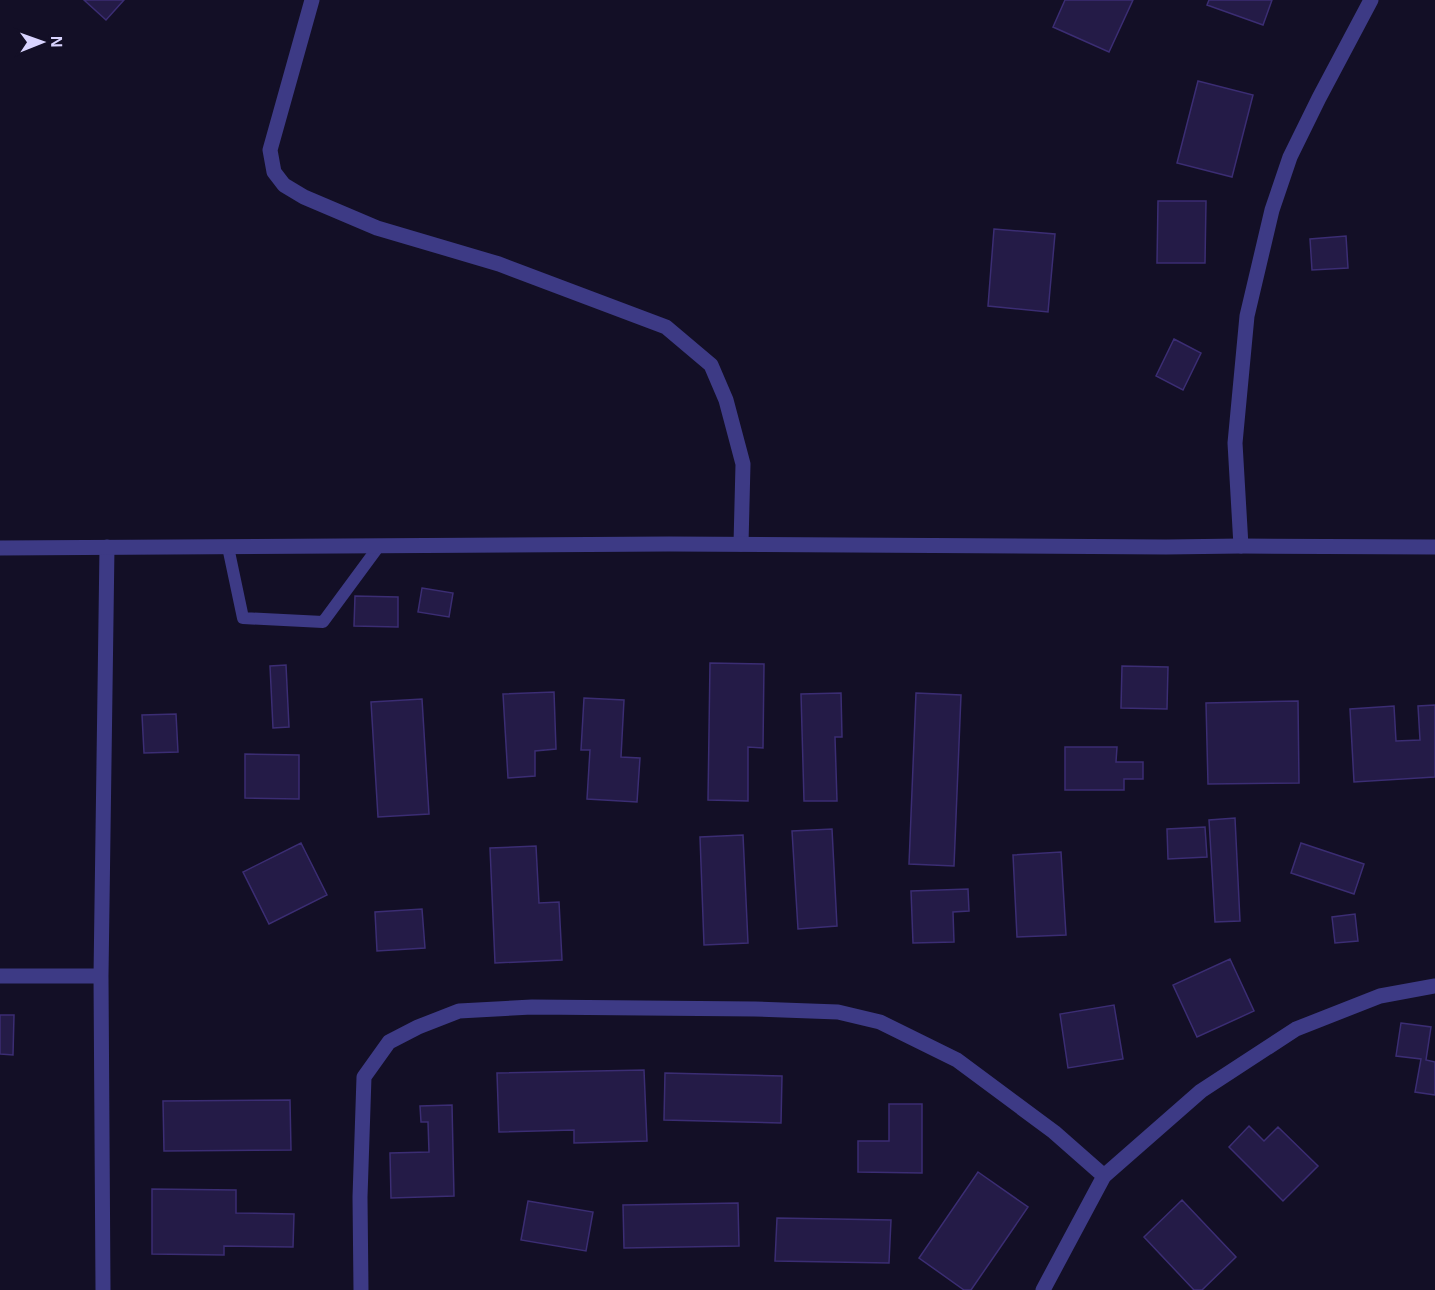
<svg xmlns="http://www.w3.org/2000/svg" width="1435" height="1290" font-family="Helvetica,sans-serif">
	<rect width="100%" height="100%" fill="#130f26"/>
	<path fill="#241b47" stroke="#3b2d73" stroke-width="1.5" d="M 84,0 L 124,0 L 106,20 Z
		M 1065,0 L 1133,0 L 1109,52 L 1053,27 Z
		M 1209,0 L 1272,0 L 1263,25 L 1207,5 Z
		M 1198,81 L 1253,95 L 1232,177 L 1177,163 Z
		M 1158,201 L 1206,201 L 1205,263 L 1157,263 Z
		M 994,229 L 1055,234 L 1048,312 L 988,306 Z
		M 1346,236 L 1348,268 L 1312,270 L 1310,239 Z
		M 1174,339 L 1201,353 L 1183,390 L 1156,376 Z
		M 422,588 L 453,593 L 449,617 L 418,612 Z
		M 355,596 L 398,597 L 398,627 L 354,626 Z
		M 710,663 L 764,664 L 763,748 L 748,747 L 748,801 L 708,800 Z
		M 286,665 L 289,727 L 273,728 L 270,666 Z
		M 1122,666 L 1168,667 L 1167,709 L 1121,708 Z
		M 554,692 L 556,749 L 535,751 L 535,776 L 508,778 L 503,694 Z
		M 841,693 L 842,737 L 835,737 L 837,801 L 804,801 L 801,694 Z
		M 916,693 L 961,695 L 954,866 L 909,864 Z
		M 584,698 L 624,700 L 621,757 L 640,758 L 637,802 L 587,799 L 590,750 L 581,750 Z
		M 422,699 L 429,814 L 378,817 L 371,702 Z
		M 1298,701 L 1299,783 L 1208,784 L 1206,703 Z
		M 1435,705 L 1435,777 L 1354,782 L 1350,709 L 1394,706 L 1396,741 L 1420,740 L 1418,706 Z
		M 176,714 L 178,752 L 144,753 L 142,715 Z
		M 1065,747 L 1117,747 L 1116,762 L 1143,762 L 1143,779 L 1124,779 L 1124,790 L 1065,790 Z
		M 245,754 L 299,755 L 299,799 L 245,798 Z
		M 1235,818 L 1240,921 L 1215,922 L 1209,820 Z
		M 1205,827 L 1207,857 L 1168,859 L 1167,829 Z
		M 832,829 L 837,926 L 798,929 L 792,831 Z
		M 743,835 L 748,943 L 704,945 L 700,837 Z
		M 301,843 L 327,895 L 269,924 L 243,872 Z
		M 1301,843 L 1364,864 L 1354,894 L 1291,873 Z
		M 536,846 L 539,903 L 559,902 L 562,960 L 495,963 L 490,848 Z
		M 1061,852 L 1066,935 L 1017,937 L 1013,855 Z
		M 968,889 L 969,911 L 953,912 L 954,942 L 913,943 L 911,891 Z
		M 422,909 L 425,948 L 377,951 L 375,912 Z
		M 1355,914 L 1358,941 L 1335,943 L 1332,917 Z
		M 1230,959 L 1254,1011 L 1197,1037 L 1173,985 Z
		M 1114,1005 L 1123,1059 L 1068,1068 L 1060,1014 Z
		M 0,1015 L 14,1015 L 13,1055 L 0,1054 Z
		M 1401,1023 L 1431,1027 L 1426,1060 L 1435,1062 L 1435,1095 L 1415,1092 L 1421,1059 L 1396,1056 Z
		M 644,1070 L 647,1141 L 574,1143 L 574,1130 L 499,1132 L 497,1073 Z
		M 665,1073 L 782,1076 L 781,1123 L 664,1120 Z
		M 290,1100 L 291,1150 L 164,1151 L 163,1101 Z
		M 889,1104 L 922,1104 L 922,1173 L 858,1172 L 858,1141 L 889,1141 Z
		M 452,1105 L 454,1196 L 391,1198 L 390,1153 L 429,1152 L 428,1122 L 421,1122 L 420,1106 Z
		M 1249,1126 L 1264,1141 L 1278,1127 L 1318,1166 L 1283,1201 L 1229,1147 Z
		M 978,1172 L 1028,1207 L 971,1290 L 964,1290 L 919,1258 Z
		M 152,1189 L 236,1190 L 236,1213 L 294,1214 L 293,1247 L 224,1246 L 224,1255 L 152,1254 Z
		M 1182,1200 L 1236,1257 L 1202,1290 L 1194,1290 L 1144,1237 Z
		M 528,1201 L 593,1212 L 586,1251 L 521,1240 Z
		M 738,1203 L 739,1246 L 624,1248 L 623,1205 Z
		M 777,1218 L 891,1220 L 889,1263 L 775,1261 Z"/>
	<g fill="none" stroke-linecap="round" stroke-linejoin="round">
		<path stroke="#3d3a85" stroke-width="12" d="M 228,547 L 243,618 L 323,622 L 379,546"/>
		<path stroke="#3d3a85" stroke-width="15" d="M 312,0 L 270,150 L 274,172 L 284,185 L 304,197 L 377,228 L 499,264 L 666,327 L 711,365 L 726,400 L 743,464 L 741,544
			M 1241,546 L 1235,443 L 1247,316 L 1272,210 L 1290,157 L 1319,98 L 1371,0
			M 0,976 L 101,976
			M 103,1290 L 101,976 L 107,547
			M 361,1290 L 360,1197 L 364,1077 L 389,1042 L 418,1027 L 459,1011 L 532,1007 L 755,1009 L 838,1012 L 880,1022 L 957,1060 L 1054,1132 L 1104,1176
			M 1043,1290 L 1104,1176 L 1201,1091 L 1296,1029 L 1380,996 L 1435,986"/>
		<path stroke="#3d3a85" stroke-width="15" d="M 0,548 L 669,544 L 1166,547 L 1241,546 L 1435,547"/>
	</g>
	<g transform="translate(42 42) rotate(89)" stroke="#130f26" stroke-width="4.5" paint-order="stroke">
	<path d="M0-4.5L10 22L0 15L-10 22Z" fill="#d9d4ff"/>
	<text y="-9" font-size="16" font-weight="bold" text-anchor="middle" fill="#d9d4ff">N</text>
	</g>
</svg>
